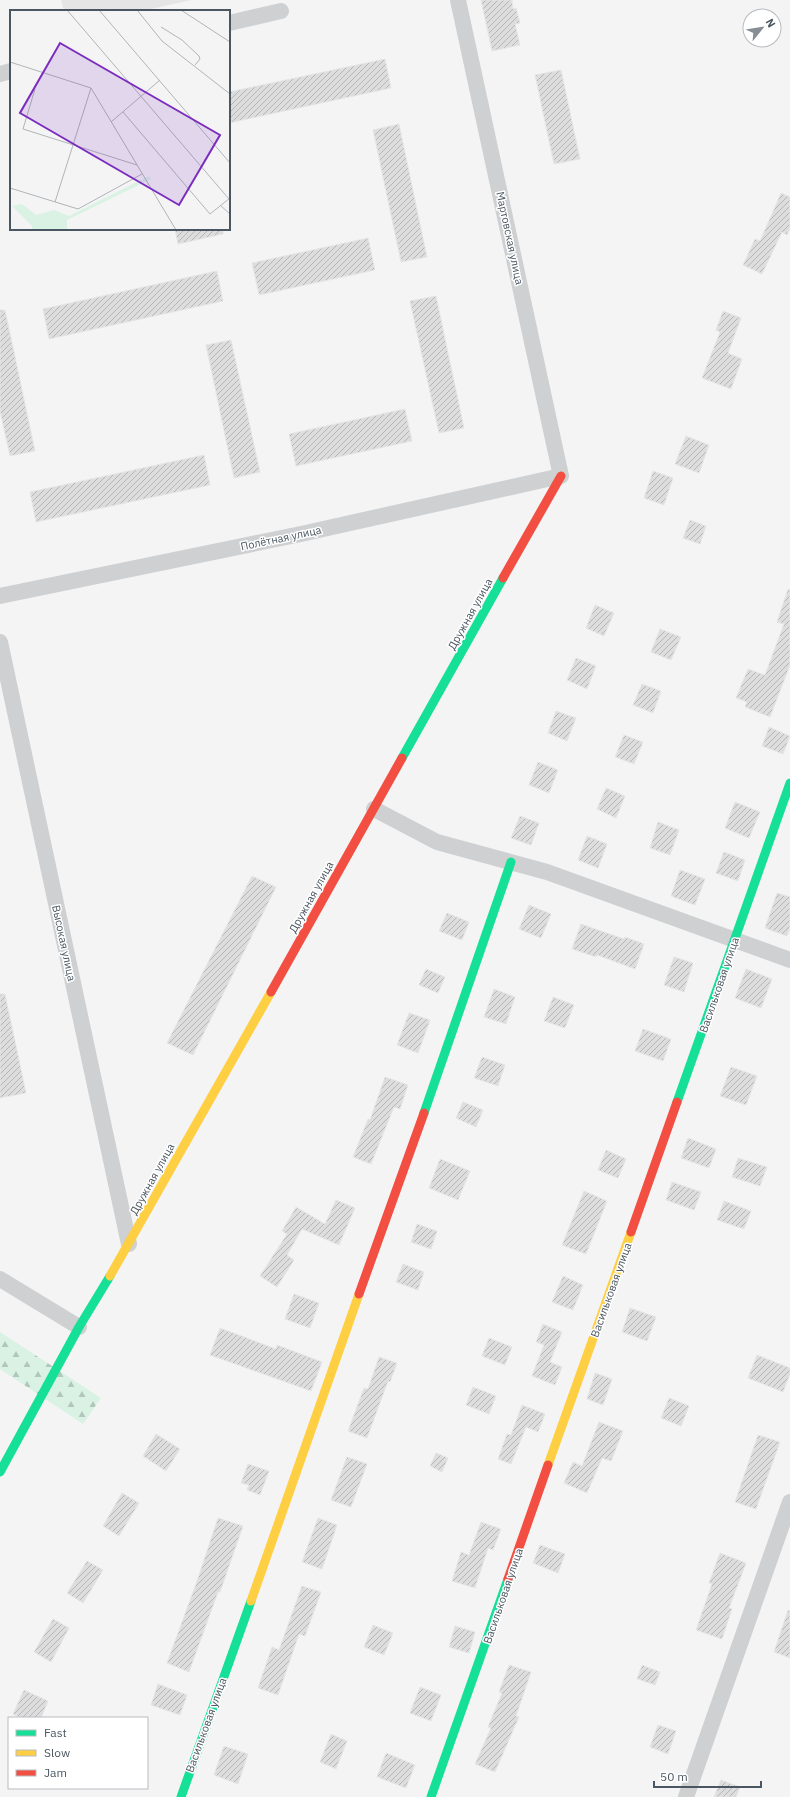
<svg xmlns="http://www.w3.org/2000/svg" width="790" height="1797" font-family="'IBM Plex Sans',sans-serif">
	<defs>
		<pattern id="forest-firs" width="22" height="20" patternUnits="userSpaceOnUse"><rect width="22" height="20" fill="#d9f2e3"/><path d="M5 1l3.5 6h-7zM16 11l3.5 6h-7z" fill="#b2c7bb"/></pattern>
		<pattern id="building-hatch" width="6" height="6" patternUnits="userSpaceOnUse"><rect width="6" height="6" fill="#ddddde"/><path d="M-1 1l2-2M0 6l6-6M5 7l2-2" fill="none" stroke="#b5b6b7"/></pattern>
	</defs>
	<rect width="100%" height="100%" fill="#f4f4f4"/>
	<path fill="#e6e5e6" d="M 61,0 L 192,0 L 142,11 L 64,11 Z"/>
	<path fill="url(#forest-firs)" d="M 0,1332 L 101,1398 L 83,1424 L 0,1369 Z"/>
	<path fill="url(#building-hatch)" stroke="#e5e6e7" d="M 481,0 L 512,0 L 513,9 L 516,8 L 520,23 L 515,24 L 520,45 L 492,51 Z
		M 385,59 L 391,88 L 229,123 L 229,92 Z
		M 561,70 L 580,159 L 554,164 L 535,75 Z
		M 399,124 L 427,257 L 401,262 L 373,130 Z
		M 781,193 L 790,197 L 790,228 L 787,235 L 782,232 L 762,274 L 743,265 L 755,239 L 760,241 Z
		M 175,229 L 223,229 L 223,234 L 178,244 Z
		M 368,238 L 375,270 L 259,295 L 252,263 Z
		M 217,271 L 223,301 L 49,339 L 43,309 Z
		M 436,296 L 464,428 L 439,433 L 410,301 Z
		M 0,310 L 5,310 L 35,451 L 10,456 L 0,411 Z
		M 723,311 L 741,318 L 728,353 L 742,359 L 731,389 L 702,378 L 720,332 L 716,330 Z
		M 231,340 L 260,472 L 234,478 L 206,345 Z
		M 405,409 L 412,441 L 296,466 L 289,434 Z
		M 686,436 L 709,445 L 699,473 L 675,464 Z
		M 204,455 L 210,485 L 36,522 L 30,492 Z
		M 653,471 L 673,478 L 664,505 L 644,498 Z
		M 690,520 L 706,526 L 700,544 L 683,538 Z
		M 788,589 L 790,590 L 790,665 L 770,717 L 745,707 L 747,702 L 736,698 L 748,669 L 765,675 L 784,624 L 777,622 Z
		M 595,605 L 614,613 L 604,636 L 586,628 Z
		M 660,629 L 681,637 L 671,660 L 651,652 Z
		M 576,658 L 596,666 L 587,689 L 567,680 Z
		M 642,684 L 661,691 L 653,713 L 633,705 Z
		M 556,711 L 576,718 L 567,741 L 548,733 Z
		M 769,727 L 790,736 L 783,754 L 762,746 Z
		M 624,735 L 643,742 L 634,764 L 615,757 Z
		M 538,762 L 558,770 L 549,793 L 529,785 Z
		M 606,788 L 625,796 L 616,818 L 597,809 Z
		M 735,802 L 760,812 L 749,838 L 725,828 Z
		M 520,816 L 539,823 L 531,845 L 511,838 Z
		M 658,822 L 679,830 L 670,855 L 650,848 Z
		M 587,836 L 607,844 L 598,868 L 578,860 Z
		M 724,852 L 745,860 L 738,881 L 716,873 Z
		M 680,870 L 705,879 L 695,905 L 671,896 Z
		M 252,876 L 276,887 L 193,1055 L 167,1043 Z
		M 777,893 L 790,897 L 790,928 L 787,936 L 765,928 Z
		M 529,905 L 551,914 L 541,938 L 519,929 Z
		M 447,913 L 469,922 L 462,940 L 439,931 Z
		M 581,924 L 624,939 L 625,937 L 644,944 L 635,969 L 597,955 L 596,957 L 572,949 Z
		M 674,957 L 693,963 L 684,992 L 664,985 Z
		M 426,969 L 445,977 L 438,993 L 419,985 Z
		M 746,969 L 772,979 L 761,1008 L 735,998 Z
		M 494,989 L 515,997 L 506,1024 L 484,1017 Z
		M 0,994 L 5,994 L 26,1093 L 0,1098 Z
		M 553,997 L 574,1005 L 565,1028 L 544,1021 Z
		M 409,1013 L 430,1020 L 418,1053 L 397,1045 Z
		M 643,1029 L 671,1039 L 663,1061 L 635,1051 Z
		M 482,1057 L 505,1065 L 498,1086 L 474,1078 Z
		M 731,1067 L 757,1076 L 746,1105 L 720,1096 Z
		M 385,1077 L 408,1085 L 400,1109 L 394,1107 L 371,1164 L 353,1157 L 368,1119 L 370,1120 Z
		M 463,1102 L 483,1110 L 476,1127 L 456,1118 Z
		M 688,1138 L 716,1149 L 709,1168 L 681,1158 Z
		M 606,1150 L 626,1159 L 618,1178 L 598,1170 Z
		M 738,1158 L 767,1167 L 760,1186 L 732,1177 Z
		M 440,1159 L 470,1171 L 458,1200 L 429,1188 Z
		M 672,1182 L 701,1192 L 694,1210 L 666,1200 Z
		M 584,1191 L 607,1201 L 586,1254 L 562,1245 Z
		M 336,1200 L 355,1208 L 339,1245 L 302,1229 L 287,1255 L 294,1260 L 277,1287 L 260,1276 L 287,1234 L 282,1231 L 296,1207 L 325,1224 Z
		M 724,1201 L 751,1211 L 744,1229 L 717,1220 Z
		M 417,1224 L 437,1231 L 431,1249 L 411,1242 Z
		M 403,1264 L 424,1272 L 418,1290 L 396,1282 Z
		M 563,1276 L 583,1285 L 573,1310 L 552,1302 Z
		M 294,1294 L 319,1303 L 310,1328 L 285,1319 Z
		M 630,1308 L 656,1317 L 647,1341 L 622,1332 Z
		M 543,1324 L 562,1332 L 550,1362 L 562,1367 L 555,1385 L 532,1376 L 544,1345 L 536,1342 Z
		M 220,1328 L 276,1349 L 277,1345 L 322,1362 L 311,1391 L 210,1355 Z
		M 489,1338 L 512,1347 L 505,1365 L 482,1356 Z
		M 757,1355 L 790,1368 L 790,1374 L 783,1392 L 748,1378 Z
		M 379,1357 L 397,1363 L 390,1382 L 388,1381 L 367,1438 L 348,1431 L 364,1388 L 368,1389 Z
		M 595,1373 L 612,1379 L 603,1405 L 587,1399 Z
		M 473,1387 L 496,1396 L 489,1414 L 466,1405 Z
		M 669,1398 L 689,1406 L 681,1426 L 661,1418 Z
		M 522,1405 L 545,1414 L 538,1432 L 526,1427 L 511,1464 L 498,1459 L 507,1434 L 511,1435 Z
		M 599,1422 L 623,1431 L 611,1461 L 602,1458 L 587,1493 L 564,1483 L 573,1462 L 582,1466 Z
		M 156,1434 L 180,1449 L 166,1471 L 143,1456 Z
		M 758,1435 L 780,1442 L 756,1509 L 735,1502 Z
		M 436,1453 L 448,1458 L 442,1472 L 430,1466 Z
		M 347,1457 L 367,1464 L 351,1507 L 331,1500 Z
		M 248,1464 L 269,1471 L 260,1495 L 247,1490 L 249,1485 L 241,1483 Z
		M 122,1493 L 139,1503 L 119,1536 L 103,1526 Z
		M 218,1518 L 243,1526 L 220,1592 L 218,1592 L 189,1672 L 167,1663 L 196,1584 Z
		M 318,1518 L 337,1525 L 322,1569 L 302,1562 Z
		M 481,1522 L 501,1529 L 493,1550 L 488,1548 L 475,1588 L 452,1581 L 461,1552 L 469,1555 Z
		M 540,1545 L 565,1554 L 558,1573 L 533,1563 Z
		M 720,1553 L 746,1563 L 729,1608 L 732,1609 L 722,1639 L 696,1630 L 712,1584 L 709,1583 Z
		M 87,1561 L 103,1570 L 83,1603 L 67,1593 Z
		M 302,1586 L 321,1592 L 305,1636 L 299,1634 L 278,1695 L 258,1688 L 272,1647 L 279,1650 Z
		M 788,1610 L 790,1611 L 790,1658 L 774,1652 Z
		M 53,1619 L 69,1628 L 51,1662 L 34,1652 Z
		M 373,1625 L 393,1633 L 384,1655 L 364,1647 Z
		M 455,1626 L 475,1632 L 469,1653 L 449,1647 Z
		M 509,1665 L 531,1672 L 516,1716 L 519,1717 L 495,1772 L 475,1764 L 491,1728 L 488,1727 L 502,1693 L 499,1692 Z
		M 642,1665 L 660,1672 L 655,1685 L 637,1679 Z
		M 158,1684 L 187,1695 L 180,1715 L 151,1705 Z
		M 420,1687 L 441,1695 L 431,1721 L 410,1713 Z
		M 24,1690 L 48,1701 L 41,1718 L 21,1718 L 13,1714 Z
		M 658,1725 L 676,1731 L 668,1754 L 650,1747 Z
		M 331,1734 L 347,1741 L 336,1769 L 320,1762 Z
		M 224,1746 L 248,1754 L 238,1784 L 214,1775 Z
		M 386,1753 L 415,1765 L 406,1788 L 377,1777 Z
		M 721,1780 L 740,1787 L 736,1797 L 714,1797 Z"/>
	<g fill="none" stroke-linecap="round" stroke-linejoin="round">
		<path stroke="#ced0d2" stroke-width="16" d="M 229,23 L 281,11
			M 0,74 L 11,71
			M 0,596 L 301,534 L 561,476 L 458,0
			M 0,642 L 129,1244
			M 374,809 L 437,842 L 547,872 L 790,960
			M 0,1279 L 79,1327
			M 686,1797 L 790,1502"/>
		<path stroke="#16e098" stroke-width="9" d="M 402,758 L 503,578
			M 677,1102 L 790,783
			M 424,1113 L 511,862
			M 0,1472 L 79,1327 L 110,1276
			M 181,1797 L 251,1601
			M 431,1797 L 508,1579"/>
		<path stroke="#ffcf43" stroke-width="9" d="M 110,1276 L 271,992
			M 548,1465 L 631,1232
			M 251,1601 L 359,1294"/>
		<path stroke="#f24e42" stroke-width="9" d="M 503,578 L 561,476
			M 271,992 L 402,758
			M 631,1232 L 677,1102
			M 359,1294 L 424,1113
			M 508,1579 L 548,1465"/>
	</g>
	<g text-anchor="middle" stroke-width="3" stroke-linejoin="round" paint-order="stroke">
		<g font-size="11" fill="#4a5661" stroke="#fff">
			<text transform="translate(510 238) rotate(78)" y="4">Мартовская улица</text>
			<text transform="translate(281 538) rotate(-12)" y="4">Полётная улица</text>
			<text transform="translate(470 614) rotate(-61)" y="4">Дружная улица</text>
			<text transform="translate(311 897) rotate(-61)" y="4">Дружная улица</text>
			<text transform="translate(64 943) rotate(78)" y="4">Высокая улица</text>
			<text transform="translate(719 985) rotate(-71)" y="4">Васильковая улица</text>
			<text transform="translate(152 1179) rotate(-61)" y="4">Дружная улица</text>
			<text transform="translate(611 1290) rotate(-70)" y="4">Васильковая улица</text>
			<text transform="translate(503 1596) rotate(-71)" y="4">Васильковая улица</text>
			<text transform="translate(206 1725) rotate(-70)" y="4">Васильковая улица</text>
		</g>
	</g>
	<g transform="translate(10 10)">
		<rect width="220" height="220" fill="#f4f4f4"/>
		<path d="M 139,166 L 141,169 L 57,210 L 57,220 L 22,220 L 22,216 L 2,196 L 12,194 L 26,205 L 44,200 L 59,206 Z" fill="#d9f2e3"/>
		<path fill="none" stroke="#b0b5b9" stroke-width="1" d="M 57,0 L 219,189M 89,0 L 220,153M 127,0 L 152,31 L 220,84M 171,0 L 220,32M 151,17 L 172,30 L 189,46 L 190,49 L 185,55M 0,52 L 81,78M 81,78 L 166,220M 25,79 L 13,119 L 127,155M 113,102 L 200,204 L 220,188M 101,112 L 150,70M 0,178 L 68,199 L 132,164M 45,192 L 81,78M 211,196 L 220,204"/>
		<path fill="#7b2cbf" fill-opacity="0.15" stroke="#7b2cbf" stroke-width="2" d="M 50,33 L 210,125 L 169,195 L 10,103 Z"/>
		<rect width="220" height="220" fill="none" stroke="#4a5661" stroke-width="2"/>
	</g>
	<rect x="8" y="1717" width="140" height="72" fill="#ffffff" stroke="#b7bbc0"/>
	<rect x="16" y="1730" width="20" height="6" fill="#16e098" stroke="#b7bbc0"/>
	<text x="44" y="1737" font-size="12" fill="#4a5661">Fast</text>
	<rect x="16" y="1750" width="20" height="6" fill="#ffcf43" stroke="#b7bbc0"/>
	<text x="44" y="1757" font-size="12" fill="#4a5661">Slow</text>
	<rect x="16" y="1770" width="20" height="6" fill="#f24e42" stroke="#b7bbc0"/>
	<text x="44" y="1777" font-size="12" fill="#4a5661">Jam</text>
	<g transform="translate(762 28) rotate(60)"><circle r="19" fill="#ffffff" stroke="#b7bbc0"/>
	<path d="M0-3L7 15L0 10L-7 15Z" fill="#868d94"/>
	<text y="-6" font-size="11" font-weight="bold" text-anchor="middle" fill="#4a5661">N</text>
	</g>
	<path d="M654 1781v6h107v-6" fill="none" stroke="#4a5661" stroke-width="2"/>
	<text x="660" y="1781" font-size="12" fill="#4a5661" stroke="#ffffff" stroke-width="3" paint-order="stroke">50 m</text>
</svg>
